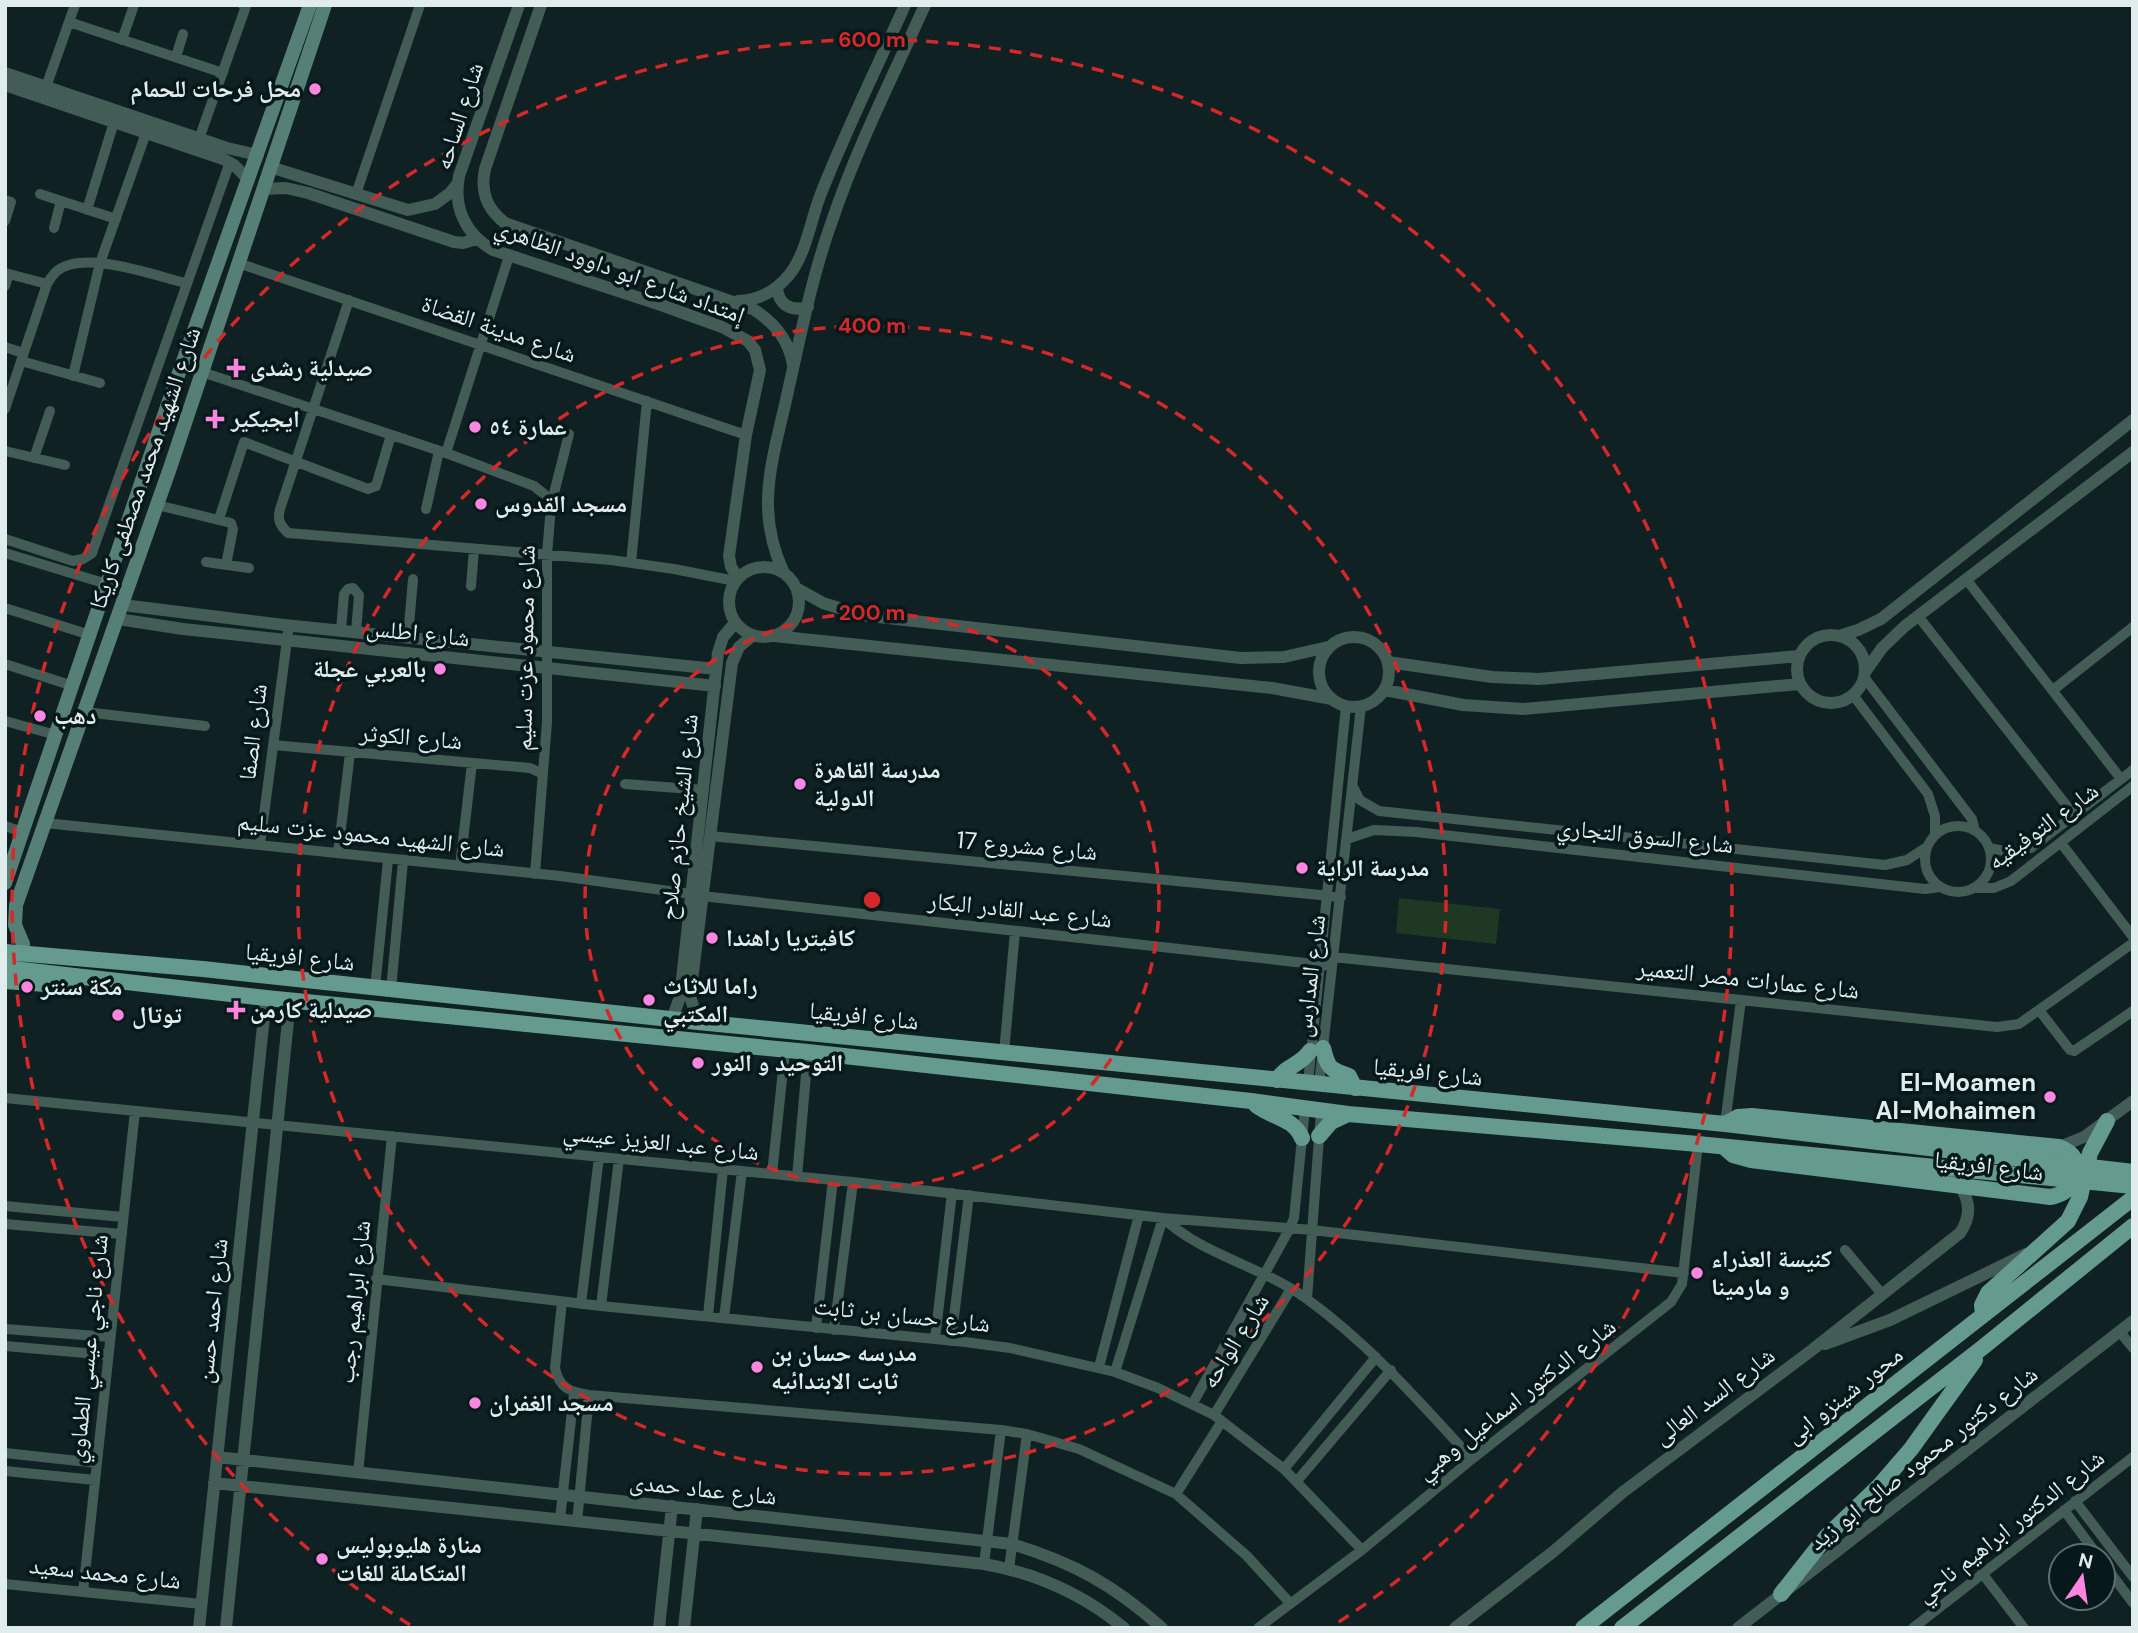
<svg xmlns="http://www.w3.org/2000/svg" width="2138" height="1633" font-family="'DM Sans','Noto Naskh Arabic',sans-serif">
	<rect width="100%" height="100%" fill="#0f2123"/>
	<path fill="#1e3824" d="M 1399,898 L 1500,909 L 1496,944 L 1396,933 Z"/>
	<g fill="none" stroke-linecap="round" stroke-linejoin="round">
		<path stroke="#435c56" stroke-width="10" d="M 69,22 L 223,73
			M 122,40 L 134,5
			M 176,57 L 183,34
			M 46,87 L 75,5
			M 199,139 L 246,6 L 243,5
			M 40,194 L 116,219
			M 356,194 L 420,5
			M 5,200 L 11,202 L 5,221
			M 87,210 L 114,122
			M 54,228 L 61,201
			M 238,263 L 746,435
			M 5,273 L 47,284
			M 5,286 L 9,274
			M 349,300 L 280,509 C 277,520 280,525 288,533 L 611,560 L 674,569 L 735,581
			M 5,347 L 23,353
			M 21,361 L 100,383
			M 202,372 L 446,453 L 534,486 L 544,494 L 551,505 L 547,555 L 547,722 L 535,874
			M 73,376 L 100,263 L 146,133
			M 5,409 L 47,284 C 50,279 53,274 57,271 C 84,249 155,276 186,283
			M 5,451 L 65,465
			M 446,453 L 509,256
			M 34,458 L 50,411
			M 157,505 L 231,523 L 233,529 L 226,565
			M 551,505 L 569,434
			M 426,509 L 439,451
			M 219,519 L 244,442 L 368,489 L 376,486 L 391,435
			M 5,539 L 73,561 L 83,559 L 92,553 L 230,162
			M 5,553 L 107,584
			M 206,562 L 249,568
			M 631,563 L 647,401
			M 1966,579 L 2121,779
			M 471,586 L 474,549
			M 5,608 L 90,635
			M 1918,616 L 2074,815
			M 341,630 L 344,594 L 348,589 L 353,588 L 359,595 L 356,632
			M 408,637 L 413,579
			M 5,664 L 73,686
			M 1864,677 L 1972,819 L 1975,831
			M 2053,690 L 2133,627
			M 1853,695 L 1928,794 L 1935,816 L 1935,835
			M 85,712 L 205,726
			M 5,721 L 56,735
			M 273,745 L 530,768 L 543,774
			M 625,784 L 704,790
			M 1353,787 L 1360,800 L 1379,811 L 1885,865 L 1907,860 L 1927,847
			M 45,823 L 560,876 L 691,894
			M 5,826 L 23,832
			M1925 859a33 33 0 1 1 66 0a33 33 0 1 1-66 0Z
			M 710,836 L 1341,897
			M 1347,839 L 1374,830 L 1416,832 L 1925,889 L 1940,887
			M 2061,843 L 2133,937
			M 260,845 L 289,625
			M 1989,848 L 2014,853 L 2031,848 L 2133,770
			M 338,853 L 350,753
			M 460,866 L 472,763
			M 1974,888 L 1994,888 L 2011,881 L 2133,786
			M 702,896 L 1332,966
			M 1333,957 L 1997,1027 L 2019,1024 L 2133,943
			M 375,988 L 388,860
			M 391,990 L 403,861
			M 2039,1010 L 2070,1050 L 2074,1051 L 2133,1011
			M 1004,1053 L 1015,931
			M 1308,1083 L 1346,706
			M 1319,1084 L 1361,706
			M 5,1098 L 853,1182 L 1163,1218 L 1312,1230 L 1684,1273
			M 1725,1124 L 1741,1000
			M 772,1174 L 785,1051
			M 797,1177 L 808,1052
			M 5,1206 L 123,1217
			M 5,1224 L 122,1234
			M 1845,1250 L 1882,1294
			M 376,1279 L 601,1306 L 965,1342 L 1010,1348 L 1115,1372 L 1158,1388 L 1214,1415 L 1284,1469 L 1362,1550
			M 1307,1299 L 1321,1111
			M 562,1302 L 555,1368 C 559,1388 570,1392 589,1395 L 1001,1430 L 1027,1434 L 1079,1449 L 1176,1494 L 1247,1556 L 1290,1603
			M 581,1304 L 599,1157
			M 601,1306 L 619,1159
			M 708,1316 L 723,1169
			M 724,1318 L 742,1171
			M 816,1328 L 833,1180
			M 5,1329 L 110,1337
			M 834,1330 L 853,1182
			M 2120,1332 L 2133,1348
			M 935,1339 L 952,1193
			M 951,1341 L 969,1195
			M 5,1346 L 108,1355
			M 1099,1367 L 1139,1215
			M 1115,1372 L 1163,1218 C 1204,1256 1262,1266 1307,1299 C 1369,1344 1420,1402 1472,1459
			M 1193,1403 L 1290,1228 L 1294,1218 L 1305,1109
			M 1214,1415 L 1291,1289
			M 5,1453 L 97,1463
			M 1284,1469 L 1376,1357
			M 5,1471 L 95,1480
			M 358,1473 L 392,1136
			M 1297,1481 L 1391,1370
			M 1176,1494 L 1222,1421
			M 2075,1501 L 2133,1577
			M 2064,1510 L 2098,1556
			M 560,1519 L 574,1393
			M 577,1522 L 589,1395
			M 2103,1563 L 2133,1603
			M 984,1564 L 1001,1430
			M 1009,1569 L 1027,1434
			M 1982,1573 L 2024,1628
			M 5,1584 L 201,1604
			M 83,1592 L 135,1111
			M 1258,1628 L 1362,1550 L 1472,1459 L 1671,1302 L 1682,1284 L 1698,1144
			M 1913,1628 L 2133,1457"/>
		<path stroke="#435c56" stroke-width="12" d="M 519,5 L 459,176 C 453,207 465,234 493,250 L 661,305 L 722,327 L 748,341 L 755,350 L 760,370 L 746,435 L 729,556 L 731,567 L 738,578
			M 541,5 L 485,169 C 480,192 487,209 505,223 L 753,309 C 775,323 789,340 793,365
			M 5,73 L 227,148 L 258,155
			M 5,85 L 223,159 L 234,165 L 249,180
			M 270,167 L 408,210 L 435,204 L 450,193 L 458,183
			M 263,189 L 286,188 L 308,193 L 454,242 L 463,243 L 476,239
			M 777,287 C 778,305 791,312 808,307
			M 738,301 C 758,300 776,291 789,275 C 807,253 811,217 822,191 C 847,128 877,67 905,5
			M729 602a35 35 0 1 1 70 0a35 35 0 1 1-70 0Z
			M 784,573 C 753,508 774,457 788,391 C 801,334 812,276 832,221 C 857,147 893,76 925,5
			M 796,588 L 823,603 L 861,615 L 1241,658 L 1284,657 L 1328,647
			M 123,605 L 284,625 L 716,669
			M 118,619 L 183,629 L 715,686
			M1797 669a34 34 0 1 1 68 0a34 34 0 1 1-68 0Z
			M 774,636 L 1272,688 L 1332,699
			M 1839,636 L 1858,630 L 1881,619 L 2133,420
			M1319 672a35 35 0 1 1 70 0a35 35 0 1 1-70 0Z
			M 1388,662 L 1492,677 L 1539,679 L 1799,656
			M 1865,672 L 1882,648 L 1905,626 L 2133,452
			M 1385,690 L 1463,705 L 1523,709 L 1800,684
			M 672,1019 L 680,997 L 718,653 L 723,637 L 735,623
			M 698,1022 L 690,996 L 732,663 L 739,647 L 752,636
			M 2059,1147 L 2084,1137 L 2133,1101
			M 1825,1344 L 1890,1320 L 2026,1254
			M 217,1457 L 1012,1544 C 1074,1563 1114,1585 1162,1628
			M 214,1483 L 984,1564 C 1035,1573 1084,1595 1124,1628
			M 199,1628 L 266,998
			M 226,1628 L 290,1001
			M 659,1628 L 672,1506
			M 684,1628 L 697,1509
			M 1455,1628 L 1554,1551 L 1623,1492 L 1812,1350 L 1960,1233 C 1971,1217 1971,1201 1959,1185
			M 1738,1628 L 2133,1321"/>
		<path stroke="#568075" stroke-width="14" d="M 5,883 L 170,398 L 310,5
			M 23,944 L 15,925 L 16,905 L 170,468 L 325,5"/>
		<path stroke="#659b8e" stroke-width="16" d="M 5,952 L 203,969 L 698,1022 L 1725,1124 L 2133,1172
			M 5,968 L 266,998 L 808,1052 L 1251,1101 L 1348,1114 L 1698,1144 L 2133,1186
			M 5,981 L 72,986
			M 1323,1048 C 1328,1068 1329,1069 1349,1076 L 1355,1088
			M 1277,1080 C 1285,1066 1301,1065 1310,1051
			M 1256,1105 C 1272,1118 1293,1117 1302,1138
			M 1319,1136 L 1331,1122 L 1348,1114
			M 1725,1148 L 1733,1155 L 1751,1160 L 2050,1197 C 2079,1193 2090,1158 2059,1147 L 1752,1116 L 1738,1117 L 1727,1123
			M 1983,1315 L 1982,1305 L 1988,1293 L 2068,1221 L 2080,1197 L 2090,1153 L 2107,1121
			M 1781,1594 L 1826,1537 L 1879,1486 L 1911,1449 L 1975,1360
			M 1583,1628 L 2133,1198
			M 1622,1628 L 1982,1348 L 2133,1226"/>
	</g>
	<g fill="none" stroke="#d62828" stroke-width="3.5" stroke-dasharray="12 9">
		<circle cx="872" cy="900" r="287"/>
		<circle cx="872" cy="900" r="574"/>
		<path d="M410 1625A860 860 0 1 1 1334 1625"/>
	</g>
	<g fill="#fe86e1" stroke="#06181a" stroke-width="2.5">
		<circle cx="315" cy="89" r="7"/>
		<path d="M232.5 357.5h7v7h7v7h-7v7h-7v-7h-7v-7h7z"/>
		<path d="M211.5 408.5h7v7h7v7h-7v7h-7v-7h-7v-7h7z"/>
		<circle cx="475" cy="427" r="7"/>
		<circle cx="481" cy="504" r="7"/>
		<circle cx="440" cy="669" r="7"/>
		<circle cx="40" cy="716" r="7"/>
		<circle cx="800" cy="784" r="7"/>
		<circle cx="1302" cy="868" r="7"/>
		<circle cx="712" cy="938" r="7"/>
		<circle cx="27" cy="987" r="7"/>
		<circle cx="649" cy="1000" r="7"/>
		<path d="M232.5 999.5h7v7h7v7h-7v7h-7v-7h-7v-7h7z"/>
		<circle cx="118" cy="1015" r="7"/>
		<circle cx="698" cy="1063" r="7"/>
		<circle cx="2050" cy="1097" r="7"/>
		<circle cx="1697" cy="1273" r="7"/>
		<circle cx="757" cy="1367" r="7"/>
		<circle cx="475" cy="1403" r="7"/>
		<circle cx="322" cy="1559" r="7"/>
	</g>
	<g text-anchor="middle" stroke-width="7" stroke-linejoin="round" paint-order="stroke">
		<g font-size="24" font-weight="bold" fill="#e1eced" stroke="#06181a" text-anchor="start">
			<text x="301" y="97" text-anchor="end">محل فرحات للحمام</text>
			<text x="250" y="376">صيدلية رشدى</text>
			<text x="231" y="427">ايجيكير</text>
			<text x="489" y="435">عمارة ٥٤</text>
			<text x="495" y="512">مسجد القدوس</text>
			<text x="426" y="677" text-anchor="end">بالعربي عجلة</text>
			<text x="54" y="724">دهب</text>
			<text x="814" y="778">مدرسة القاهرة<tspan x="814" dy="28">الدولية</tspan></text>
			<text x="1316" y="876">مدرسة الراية</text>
			<text x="726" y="946">كافيتريا راهندا</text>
			<text x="663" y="994">راما للاثاث<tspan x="663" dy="28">المكتبي</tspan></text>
			<text x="41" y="995">مكة سنتر</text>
			<text x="250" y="1018">صيدلية كارمن</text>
			<text x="132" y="1023">توتال</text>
			<text x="712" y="1071">التوحيد و النور</text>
			<text x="2036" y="1091" text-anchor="end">El-Moamen<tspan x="2036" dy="28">Al-Mohaimen</tspan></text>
			<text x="1711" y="1267">كنيسة العذراء<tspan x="1711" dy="28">و مارمينا</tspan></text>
			<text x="771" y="1361">مدرسه حسان بن<tspan x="771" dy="28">ثابت الابتدائيه</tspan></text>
			<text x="489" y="1411">مسجد الغفران</text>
			<text x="336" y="1553">منارة هليوبوليس<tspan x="336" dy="28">المتكاملة للغات</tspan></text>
		</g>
		<g font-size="24" fill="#e1eced" stroke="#06181a">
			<text transform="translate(459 116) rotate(-72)" y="8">شارع الساحه</text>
			<text transform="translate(620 271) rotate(20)" y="8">إمتداد شارع ابو داوود الظاهري</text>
			<text transform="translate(499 329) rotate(19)" y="8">شارع مدينة القضاة</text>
			<text transform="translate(145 468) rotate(-71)" y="8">شارع الشهيد محمد مصطفى كاريكا</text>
			<text transform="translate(418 633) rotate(6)" y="8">شارع اطلس</text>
			<text transform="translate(525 648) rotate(-89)" y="8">شارع محمود عزت سليم</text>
			<text transform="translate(253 732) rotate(-83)" y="8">شارع الصفا</text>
			<text transform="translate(411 737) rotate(5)" y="8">شارع الكوثر</text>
			<text transform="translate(679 817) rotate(-84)" y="8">شارع الشيخ حازم صلاح</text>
			<text transform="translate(2043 826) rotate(-36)" y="8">شارع التوفيقيه</text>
			<text transform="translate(371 835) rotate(6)" y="8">شارع الشهيد محمود عزت سليم</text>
			<text transform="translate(1645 836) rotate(6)" y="8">شارع السوق التجاري</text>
			<text transform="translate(1027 846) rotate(5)" y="8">شارع مشروع 17</text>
			<text transform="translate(1020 910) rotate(6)" y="8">شارع عبد القادر البكار</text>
			<text transform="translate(300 957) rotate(6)" y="8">شارع افريقيا</text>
			<text transform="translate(1310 976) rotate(-83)" y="8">شارع المدارس</text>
			<text transform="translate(1748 979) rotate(6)" y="8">شارع عمارات مصر التعمير</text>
			<text transform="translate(864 1016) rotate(6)" y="8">شارع افريقيا</text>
			<text transform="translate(1428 1072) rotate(6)" y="8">شارع افريقيا</text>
			<text transform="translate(661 1142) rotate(6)" y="8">شارع عبد العزيز عيسي</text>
			<text transform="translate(1989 1166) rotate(7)" y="8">شارع افريقيا</text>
			<text transform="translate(354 1302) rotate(-84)" y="8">شارع ابراهيم رجب</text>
			<text transform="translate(212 1311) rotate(-84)" y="8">شارع احمد حسن</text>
			<text transform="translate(902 1315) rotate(6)" y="8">شارع حسان بن ثابت</text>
			<text transform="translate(1235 1341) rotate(-58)" y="8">شارع الواحه</text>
			<text transform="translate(88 1349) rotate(-84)" y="8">شارع ناجي عيسي الطماوي</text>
			<text transform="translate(1844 1395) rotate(-38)" y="8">محور شينزو ابى</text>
			<text transform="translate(1714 1396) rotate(-37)" y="8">شارع السد العالى</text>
			<text transform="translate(1516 1399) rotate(-38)" y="8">شارع الدكتور اسماعيل وهبي</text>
			<text transform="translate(1923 1458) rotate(-38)" y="8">شارع دكتور محمود صالح ابو زيد</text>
			<text transform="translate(703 1489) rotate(6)" y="8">شارع عماد حمدى</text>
			<text transform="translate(2010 1526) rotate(-38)" y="8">شارع الدكتور ابراهيم ناجي</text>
			<text transform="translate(105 1573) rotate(6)" y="8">شارع محمد سعيد</text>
		</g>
	</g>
	<circle cx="872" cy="900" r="10" fill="#d62828" stroke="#06181a" stroke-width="3.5"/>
	<g font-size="21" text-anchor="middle" font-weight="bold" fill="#d62828" stroke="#06181a" stroke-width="7" stroke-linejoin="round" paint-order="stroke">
		<text x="872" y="47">600 m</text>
		<text x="872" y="333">400 m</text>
		<text x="872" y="620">200 m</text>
	</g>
	<rect width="2138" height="1633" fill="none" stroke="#e1eced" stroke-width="14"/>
	<g transform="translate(2082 1577) rotate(13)"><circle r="33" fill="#06181a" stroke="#5e6d6e" stroke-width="2"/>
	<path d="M0-5L12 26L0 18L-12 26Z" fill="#fe86e1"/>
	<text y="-10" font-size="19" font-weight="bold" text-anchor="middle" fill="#e1eced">N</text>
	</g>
</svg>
